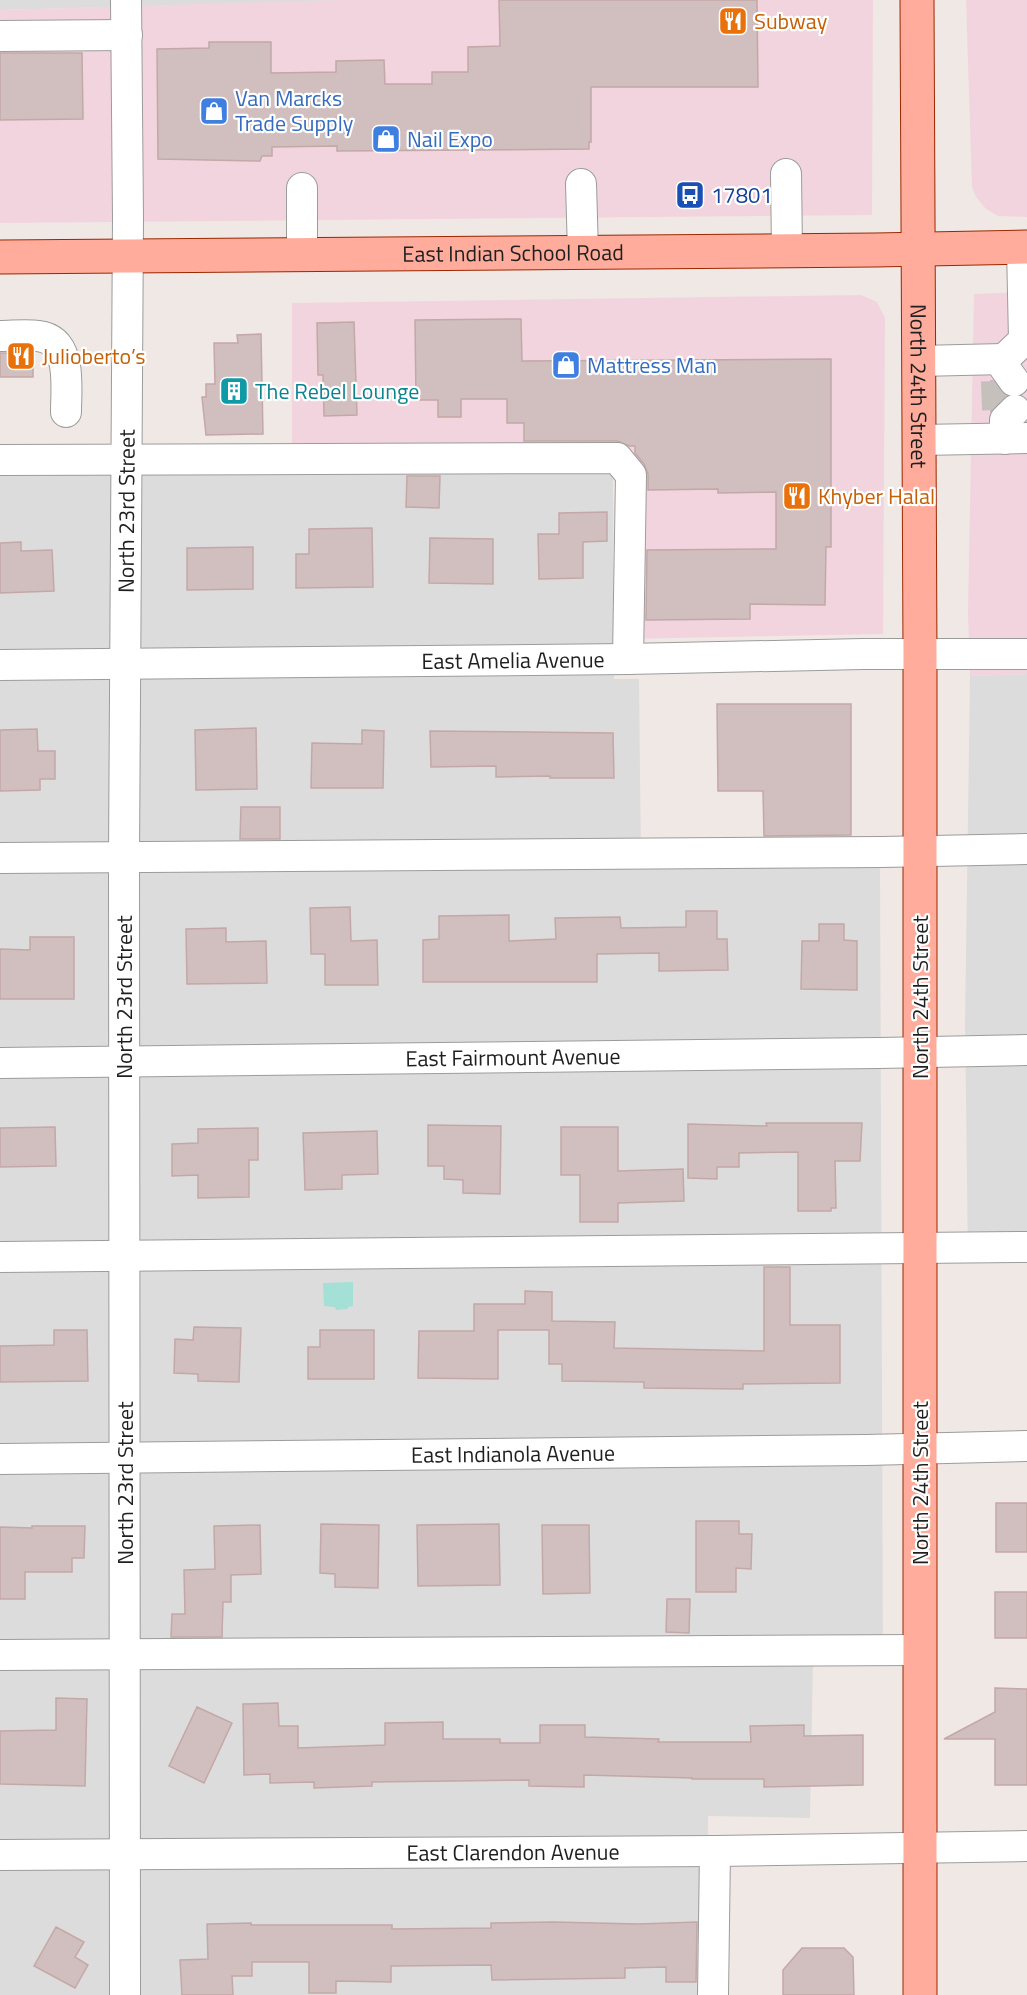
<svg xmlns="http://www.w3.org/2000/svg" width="1027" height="1995" viewBox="0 0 1027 1995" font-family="'Titillium Web',sans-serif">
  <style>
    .residential { fill: #dddcdd }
    .commercial { fill: #f2d4df }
    .water { fill: #a4e0d5 }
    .building { fill: #d0bfbe; stroke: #c3a8a7; stroke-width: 1.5 }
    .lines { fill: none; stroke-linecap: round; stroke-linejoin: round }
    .minor-tunnel { stroke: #c6c0bd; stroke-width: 30; stroke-dasharray: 30 15; stroke-linecap: butt }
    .minor-casing { stroke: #9c9c9c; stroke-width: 32 }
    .major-casing { stroke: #9b2800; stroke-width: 35 }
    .minor { stroke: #fff; stroke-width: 30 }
    .major { stroke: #ffac9c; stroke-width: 33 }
    .labels { text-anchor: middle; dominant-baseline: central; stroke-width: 4.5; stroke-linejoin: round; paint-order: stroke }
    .food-label { font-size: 22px; fill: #c56008; stroke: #fff; text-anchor: start }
    .shop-label { font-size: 22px; fill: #366cbe; stroke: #fff; text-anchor: start }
    .transit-label { font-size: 22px; fill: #164399; stroke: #fff; text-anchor: start }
    .street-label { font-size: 22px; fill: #1f1f1f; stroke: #fff }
    .culture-label { font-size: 22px; fill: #0d838f; stroke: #fff; text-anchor: start }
  </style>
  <rect width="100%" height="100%" fill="#f0e8e5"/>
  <path class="residential" d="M0,0H343V1L0,10Z
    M613,470L614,679H639L641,862L880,860L883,1659L813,1661L810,1818L708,1816L709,1995H0V474Z
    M1027,674V1258H968L965,1023L970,676Z"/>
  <path class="commercial" d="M343,0H873L872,215L0,223V10Z
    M966,0H1027V217L998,216L986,209L976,197L972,187Z
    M1027,292V674L970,676L968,611L974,294Z
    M861,295L877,302L885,318L883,634L621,639L616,450L292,446V303Z"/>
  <path class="water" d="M353,1282V1306L348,1307V1309L336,1310L335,1307L324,1306L323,1283Z"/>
  <path class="building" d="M499,0H757L758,87H591V142H589V149L337,151V146L272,147V156H262L260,161L158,159L157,49L209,48V42H271V73L336,72V61L384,60L385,84H432V72H468V47L500,46Z
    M0,53H82L83,119L0,120Z
    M521,319L522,361L831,359V547H826L825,605L750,604V619L646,620L647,550L776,549V492L718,493V489L648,490V474L644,464L635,453V446H629L617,441H524V423H507V399H461V417H438V400H416L415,320Z
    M354,322L357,415L324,416L323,375H318L317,323Z
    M261,334L263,434L206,435L202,397H206V384H215L214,343H238L237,335Z
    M0,353H33V377H0Z
    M991,381H993L1006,396L991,411Z
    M407,476H440L439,508L406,507Z
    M607,512V541L583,542V578L539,579L538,534H559V513Z
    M372,528L373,587L296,588V554H309V529Z
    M430,538L493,539V584L429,583Z
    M21,542V551L52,550L54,591L0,593V543Z
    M253,547V589L187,590V548Z
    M717,704H851V835L764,836L763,791H718Z
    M256,728L257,789L196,790L195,730Z
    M37,729L38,751H55V779H40V790L0,791V730Z
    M362,730L384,731L383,788H311L312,743L362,744Z
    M430,731L613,733L614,778H550V776L496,777V766L431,767Z
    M241,807H280V839H240Z
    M350,907L351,941L377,940L378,985H325V954H311L310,908Z
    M686,911H717V939H727L728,970L659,971V953L597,954V982H423V940L439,939V916L509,915V941L556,939L555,918L620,917L621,928L686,927Z
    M819,924H844V940L857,941V990L801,989L802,941H819Z
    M226,928V942L266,941L267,983L187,984L186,929Z
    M30,937H74V999H0V949L30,950Z
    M766,1123H862L860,1161H835L836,1208H831V1211H798V1152L739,1153V1167H717V1179L688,1178V1124L767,1126Z
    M428,1125L501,1126L500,1194L463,1193V1180L444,1179V1166H428Z
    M55,1127L56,1166L0,1167V1128Z
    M561,1127H618V1171L683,1169L684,1201L618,1203V1222H580V1175H561Z
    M258,1128V1160H249V1197L198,1198V1175L172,1176V1144L198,1143V1129Z
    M377,1131L378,1174L342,1175V1189L305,1190L303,1133Z
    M764,1267H790V1325H840V1383L743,1384V1389L644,1388V1382L562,1381V1364H549V1330H498V1379L418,1378L419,1331H474V1304H525V1291L552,1292V1321L615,1322L614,1348L764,1351Z
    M194,1327L241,1328L239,1382L198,1381V1374L174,1373L175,1339L193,1340Z
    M54,1330H87L88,1381L0,1382V1346L54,1345Z
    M320,1330H374V1379H308V1347H320Z
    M996,1503H1027V1552H996Z
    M696,1521H739V1534H752L751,1569L736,1568V1592H696Z
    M321,1524L379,1525L378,1588L335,1587V1574L320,1573Z
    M499,1524L500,1585L418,1586L417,1525Z
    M260,1525L261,1574L231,1575V1602H223L222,1637H171L172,1614H185L184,1570L215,1569L214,1526Z
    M542,1525H589L590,1593L543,1594Z
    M32,1526H85L84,1558H72V1572H25V1599H0V1527L32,1528Z
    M995,1592H1027V1638H995Z
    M667,1599H690L689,1633L666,1632Z
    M995,1688L1027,1689V1785H995V1739H944L995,1712Z
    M56,1698L87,1699L85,1786L0,1784V1731L56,1730Z
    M278,1703L279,1726H298V1748L385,1745V1723L443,1722V1739H500V1743H540V1725H585V1737L659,1739L658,1742H751L750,1726L804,1725V1736L863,1735V1785L764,1787V1779H692V1778L584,1775V1787L529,1786V1780L372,1782V1786L314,1788V1782L270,1783V1774L244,1775L243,1704Z
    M197,1707L232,1723L204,1783L169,1766Z
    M553,1922L638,1924L697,1922L696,1982H666V1967L625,1968V1978L492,1980L491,1965L391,1966V1982L336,1981V1993H309V1962H252V1976H232L233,1995H182L180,1960L208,1959L207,1924L251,1923V1925H392V1929L491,1928V1923Z
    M56,1927L84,1942L75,1957L88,1965L75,1988L34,1966Z
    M802,1948H844L853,1957L854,1995H783V1970Z"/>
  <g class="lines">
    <path class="minor-tunnel" d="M996,381L997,410"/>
    <g class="minor-casing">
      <g id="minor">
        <path d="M0,36L127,35"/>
        <path d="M786,174L787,251"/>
        <path d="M581,184L583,252"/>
        <path d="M302,188V255"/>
        <path d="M0,336C12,336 26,334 38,336C73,340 66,386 66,412"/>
        <path d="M919,361L1004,359"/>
        <path d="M1014,381L1004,367V359L1024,340L1022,247"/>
        <path d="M1005,439V420L1015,410"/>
        <path d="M919,440L1027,438"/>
        <path d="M0,460L617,458L631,475L628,659"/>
        <path id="s1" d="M0,665L628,659L863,654H1027"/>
        <path d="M0,858L882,852L1027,849"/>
        <path id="s2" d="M0,1063L879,1053L1027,1050"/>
        <path d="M0,1257L1027,1247"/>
        <path id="s3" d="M0,1459L866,1450L1027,1446"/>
        <path d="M0,1655L920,1650"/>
        <path id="s4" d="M0,1855L715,1851L1027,1846"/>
        <path id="s5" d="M125,1995L124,856L128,218L126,0"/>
        <path d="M713,1995L715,1851"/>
      </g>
    </g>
    <g class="major-casing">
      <g id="major">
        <path id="s6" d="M917,0L920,654V1995"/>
        <path id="s7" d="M0,257L875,250L1027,247"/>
      </g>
    </g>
    <use href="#minor" class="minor"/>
    <use href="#major" class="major"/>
  </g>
  <defs>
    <g id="restaurant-square" transform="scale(1.5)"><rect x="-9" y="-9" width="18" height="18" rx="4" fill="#e8710a" stroke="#fff"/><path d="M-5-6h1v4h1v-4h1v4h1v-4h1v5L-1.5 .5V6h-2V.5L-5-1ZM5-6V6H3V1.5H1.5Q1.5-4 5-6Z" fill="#fff"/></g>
    <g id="shop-square" transform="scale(1.5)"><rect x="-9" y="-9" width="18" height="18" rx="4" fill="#3f7fe0" stroke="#fff"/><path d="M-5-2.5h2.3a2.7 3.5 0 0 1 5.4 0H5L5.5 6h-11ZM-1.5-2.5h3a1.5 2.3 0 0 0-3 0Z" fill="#fff"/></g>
    <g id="bus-square" transform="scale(1.5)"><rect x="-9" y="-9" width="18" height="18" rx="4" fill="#1a4fb4" stroke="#fff"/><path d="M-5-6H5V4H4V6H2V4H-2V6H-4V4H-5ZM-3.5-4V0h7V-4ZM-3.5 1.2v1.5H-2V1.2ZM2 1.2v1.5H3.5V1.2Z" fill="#fff"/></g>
    <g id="building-square" transform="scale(1.5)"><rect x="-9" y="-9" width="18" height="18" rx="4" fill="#0f9aa8" stroke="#fff"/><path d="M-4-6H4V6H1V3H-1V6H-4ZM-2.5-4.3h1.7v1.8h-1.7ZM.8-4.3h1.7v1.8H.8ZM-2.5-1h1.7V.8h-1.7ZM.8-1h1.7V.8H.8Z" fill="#fff"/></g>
  </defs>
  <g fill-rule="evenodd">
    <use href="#restaurant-square" x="733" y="21"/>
    <use href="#shop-square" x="214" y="111"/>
    <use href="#shop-square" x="386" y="139"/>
    <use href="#bus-square" x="690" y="195"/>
    <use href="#restaurant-square" x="21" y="356"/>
    <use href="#shop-square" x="566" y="365"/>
    <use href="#building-square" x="234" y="391"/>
    <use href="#restaurant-square" x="797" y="496"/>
  </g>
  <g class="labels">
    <g class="food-label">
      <text x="754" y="21">Subway</text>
      <text x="42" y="356">Julioberto’s</text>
      <text x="818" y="496">Khyber Halal</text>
    </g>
    <g class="shop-label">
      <text x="235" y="98">Van Marcks<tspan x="235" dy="25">Trade Supply</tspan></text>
      <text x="407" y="139">Nail Expo</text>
      <text x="587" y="365">Mattress Man</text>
    </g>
    <g class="transit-label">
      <text x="711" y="195">17801</text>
    </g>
    <g class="street-label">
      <text stroke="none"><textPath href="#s7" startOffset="513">East Indian School Road</textPath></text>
      <text stroke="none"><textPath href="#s6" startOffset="386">North 24th Street</textPath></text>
      <text stroke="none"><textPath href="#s5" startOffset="1484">North 23rd Street</textPath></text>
      <text stroke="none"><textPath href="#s1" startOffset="513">East Amelia Avenue</textPath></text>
      <text transform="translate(124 997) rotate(-90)">North 23rd Street</text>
      <text transform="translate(920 997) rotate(-90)">North 24th Street</text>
      <text stroke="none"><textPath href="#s2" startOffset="513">East Fairmount Avenue</textPath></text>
      <text stroke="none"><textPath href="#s3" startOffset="513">East Indianola Avenue</textPath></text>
      <text transform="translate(125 1483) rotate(-90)">North 23rd Street</text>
      <text transform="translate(920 1483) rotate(-90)">North 24th Street</text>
      <text stroke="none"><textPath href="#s4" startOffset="513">East Clarendon Avenue</textPath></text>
    </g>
    <g class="culture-label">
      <text x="255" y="391">The Rebel Lounge</text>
    </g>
  </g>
</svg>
